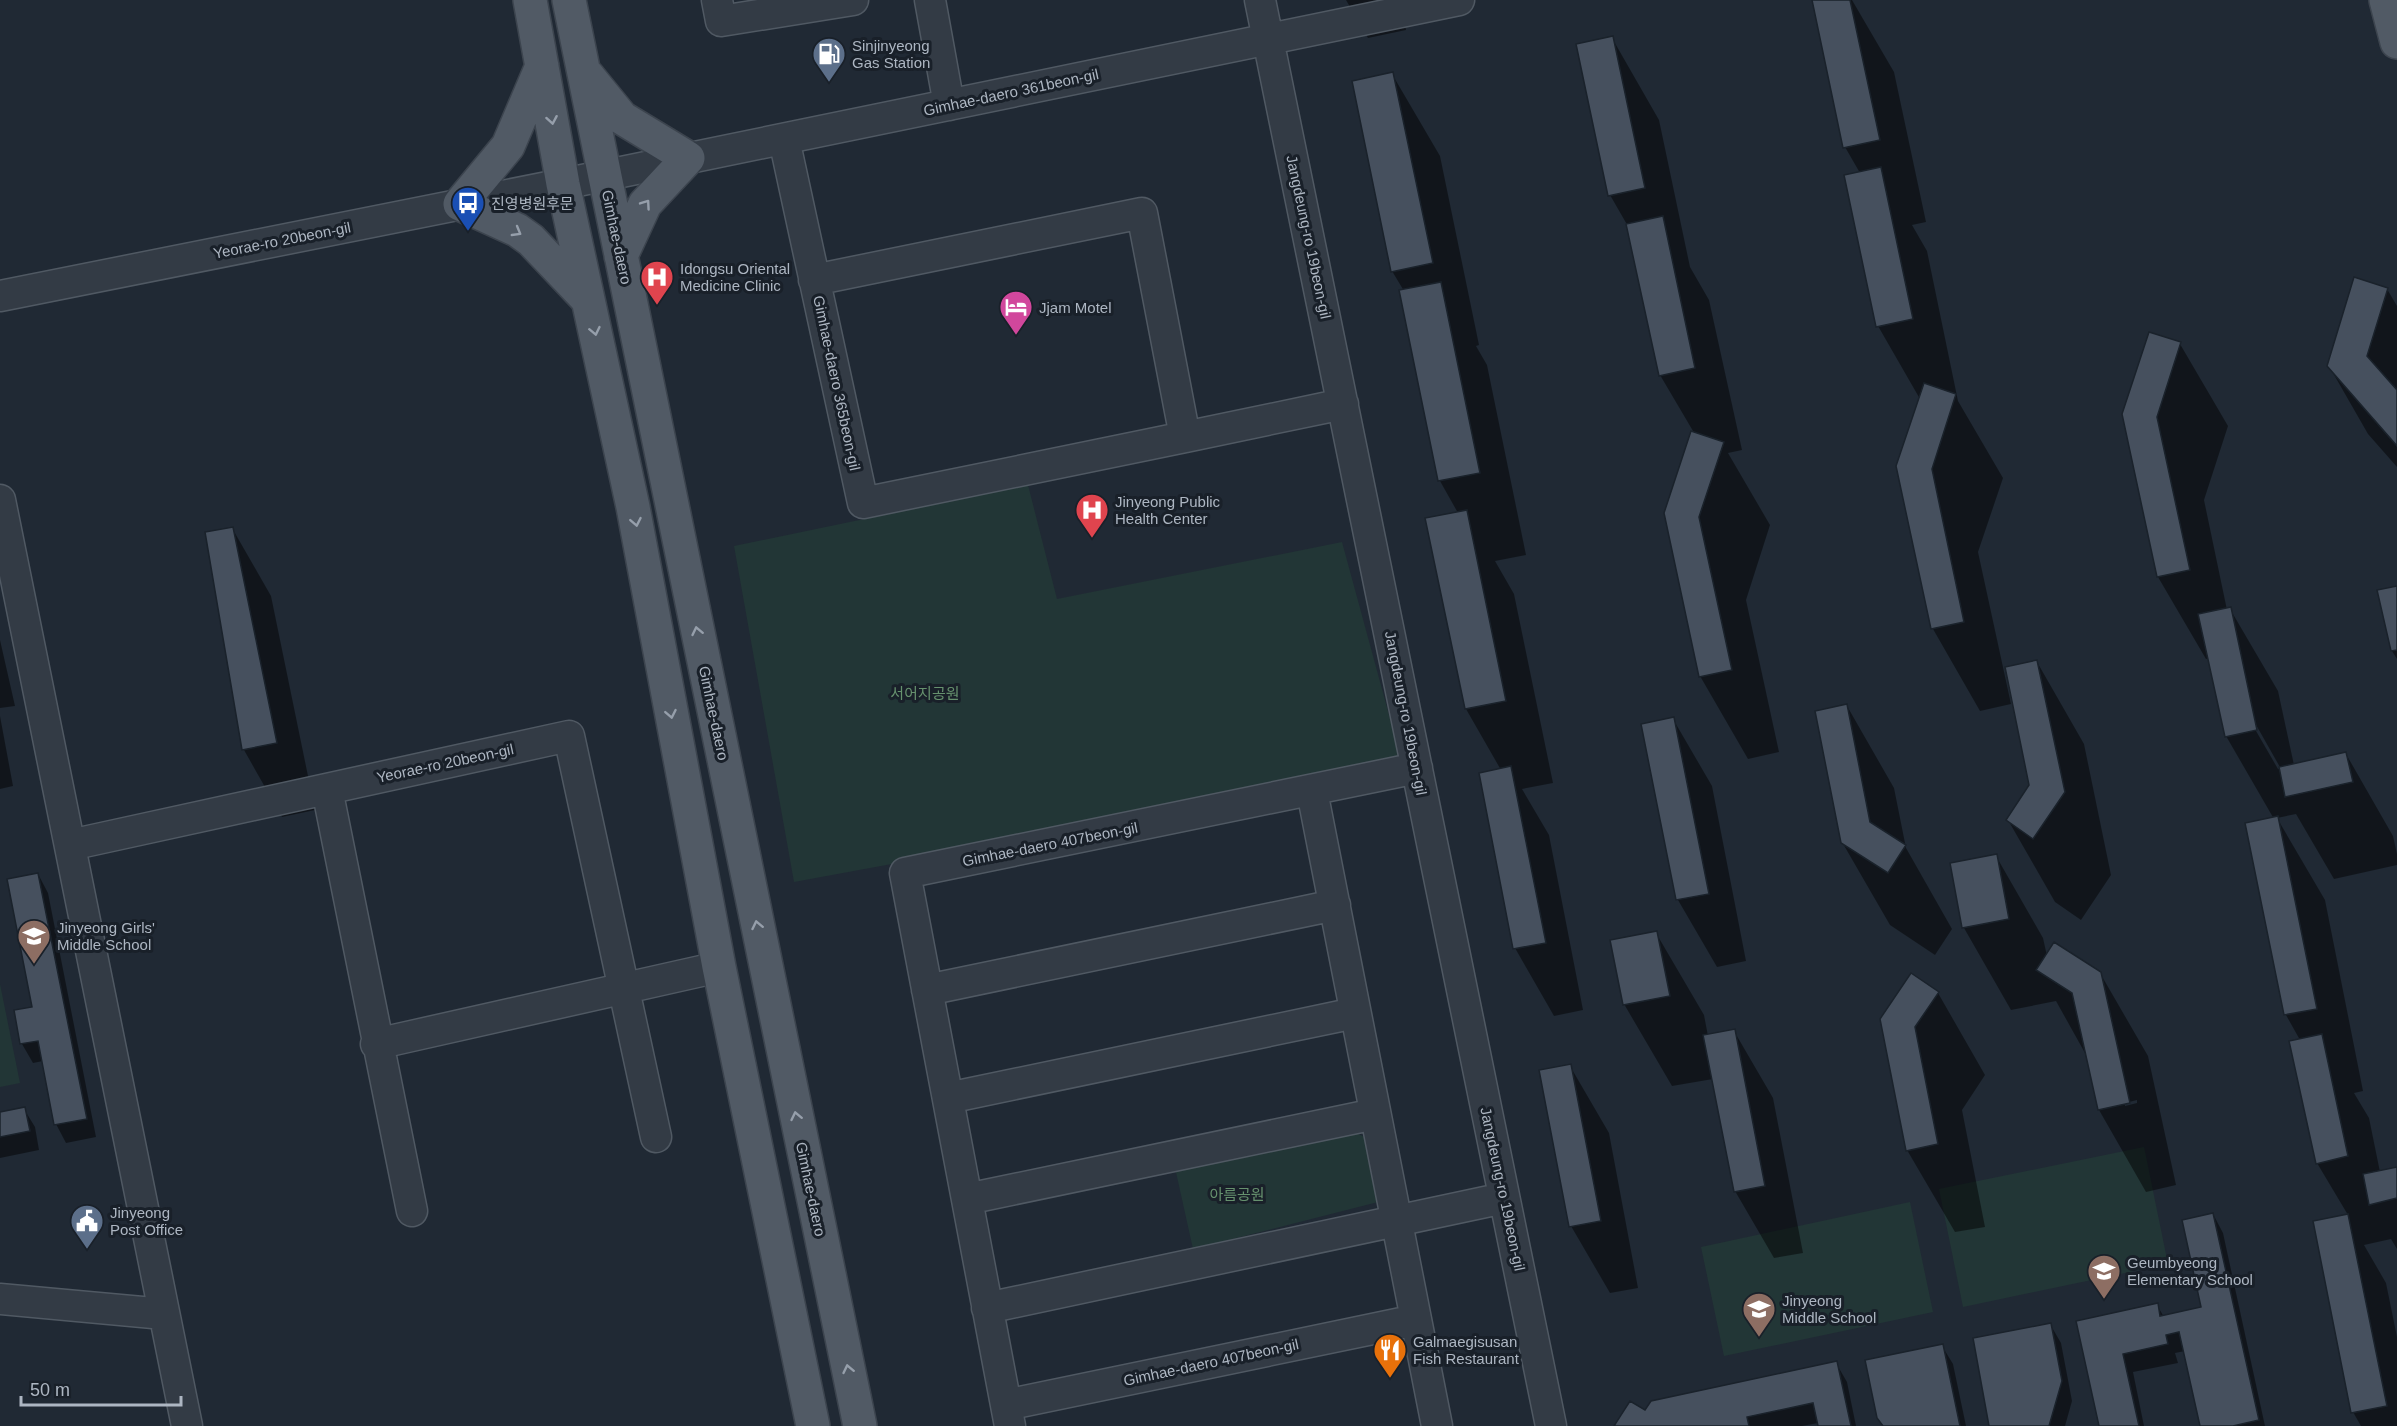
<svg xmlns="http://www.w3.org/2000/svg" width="2397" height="1426" viewBox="0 0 2397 1426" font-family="Helvetica,'Noto Sans KR',sans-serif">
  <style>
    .green { fill: #223636 }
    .shadow { fill: #0007; fill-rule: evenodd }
    .building { fill: #46505e; stroke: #1a222b; stroke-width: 1.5 }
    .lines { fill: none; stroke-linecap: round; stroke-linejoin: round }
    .minor-casing { stroke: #505963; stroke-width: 33 }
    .major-casing { stroke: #3c444e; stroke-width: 36 }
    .minor { stroke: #333b45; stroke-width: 30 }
    .major { stroke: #515a65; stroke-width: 33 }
    .oneway { stroke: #969fab }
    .labels { text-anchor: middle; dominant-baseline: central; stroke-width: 6; stroke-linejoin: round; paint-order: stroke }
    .poi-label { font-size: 15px; fill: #adb6c2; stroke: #192029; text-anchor: start }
    .street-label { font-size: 15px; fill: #adb6c2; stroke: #192029 }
    .park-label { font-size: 15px; fill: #66916e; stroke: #192029 }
  </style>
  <rect width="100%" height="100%" fill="#202934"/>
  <path class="green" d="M1028,485L1057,599L1342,542L1404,770L794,882L734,546Z
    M0,984L20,1083L0,1087Z
    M1345,1128L1369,1139L1382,1201L1193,1249L1174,1163Z
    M2144,1147L2168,1264L1963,1307L1939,1189Z
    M1910,1202L1933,1312L1724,1356L1701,1247Z"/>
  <path class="shadow" d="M1346,0H1399L1406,30L1368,38Z
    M1813,0H1852L1894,72L1926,222L1912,225L1927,251L1958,401L2003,478L1978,552L2011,704L1980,711L1933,629L1920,399L1878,326L1860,173L1845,147Z
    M1612,38L1659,120L1690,267L1709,300L1742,450L1728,453L1770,525L1746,600L1779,752L1748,759L1700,676L1666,513L1693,431L1660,375L1629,228L1610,195Z
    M1392,74L1440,156L1479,345L1476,346L1487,365L1526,555L1495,561L1514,594L1553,783L1522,789L1549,835L1583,1010L1554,1016L1515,948L1501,770L1466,709L1458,513L1440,481L1401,291H1404L1392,271Z
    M2387,289L2397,306V467L2368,434L2329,366Z
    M2180,344L2228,426L2204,500L2227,610L2230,609L2278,691L2294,765L2346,754L2393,836L2397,854V865L2334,879L2296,814L2277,818L2325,900L2363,1091L2354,1093L2369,1118L2380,1172L2397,1168V1249L2391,1239L2364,1245L2386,1283L2397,1337V1426H2361L2353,1412L2348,1215L2317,1163L2300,1040L2286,1015L2247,824L2274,819L2226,736L2209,658L2206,659L2158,577L2123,414ZM2255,723L2281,769H2278L2252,724Z
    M232,528L271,596L315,810L282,817L244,750Z
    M2397,587V659L2392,651Z
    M0,640L15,706L0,708Z
    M2037,662L2084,744L2111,875L2081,920L2055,902L2008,820L2031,785Z
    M1847,706L1894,788L1906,848L1952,929L1935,955L1890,925L1842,842Z
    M0,716L13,786L0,789Z
    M1673,719L1712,786L1746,961L1717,967L1678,900L1643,725Z
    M1996,856L2043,938L2047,956L2100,973L2148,1056L2176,1185L2146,1192L2099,1110L2085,1053L2056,1001L2011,1010L1964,928L1951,865ZM2137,1100V1103L2125,1106V1103Z
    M38,874L48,893L96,1137L66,1143L56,1124L43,1061L33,1063L22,1044L15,1012L34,1008Z
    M1656,933L1704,1015L1708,1036L1734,1031L1773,1098L1803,1253L1774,1258L1735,1191L1713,1079L1672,1086L1624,1004Z
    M1938,993L1985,1075L1962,1110L1985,1227L1955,1232L1907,1150L1881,1019Z
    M1570,1066L1609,1133L1638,1288L1610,1293L1571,1226Z
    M24,1109L35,1127L39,1150L0,1158V1113Z
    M2213,1214L2223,1233L2265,1426H2201L2185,1351L2175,1353L2178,1363L2133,1372L2144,1426H2101L2078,1322L2157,1305L2164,1317L2203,1308Z
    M2050,1324L2061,1343L2072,1401L2065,1426H1991Z
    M1942,1346L1953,1364L1966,1426H1883Z
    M1836,1363L1847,1382L1856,1426H1819L1818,1423L1802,1426H1616L1645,1413Z"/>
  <path class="building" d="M1812,0H1850L1880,140L1843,148Z
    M1613,36L1645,188L1608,196L1576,44Z
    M1393,72L1433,263L1391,272L1352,81Z
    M1881,167L1913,319L1876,327L1844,175Z
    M1663,216L1695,368L1659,376L1626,224Z
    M2354,277L2388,288L2367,356L2397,390V446L2327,366Z
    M1441,282L1480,473L1438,481L1399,290Z
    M2149,332L2181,342L2157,417L2190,570L2157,577L2122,414Z
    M1924,383L1956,394L1932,469L1964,622L1931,629L1896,466Z
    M1691,431L1724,442L1699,517L1732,670L1699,677L1664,513Z
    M1467,510L1506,701L1465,709L1425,518Z
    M233,527L277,743L242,750L205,532Z
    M2397,586V650L2391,651L2377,590Z
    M2231,607L2257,730L2225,737L2198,614Z
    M2037,660L2065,792L2033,839L2006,820L2029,785L2005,667Z
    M1847,704L1870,822L1906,845L1888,873L1841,843L1815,711Z
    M1674,717L1709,894L1676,900L1641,724Z
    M2346,752L2353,782L2285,797L2279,767Z
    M1511,766L1546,943L1513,949L1479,773Z
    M2278,816L2317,1009L2284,1015L2245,823Z
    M1997,854L2009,919L1962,928L1950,863Z
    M38,873L87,1119L54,1125L38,1041L20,1044L14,1010L32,1007L7,879Z
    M1657,931L1670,996L1623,1005L1610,940Z
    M2054,942L2101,972L2130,1103L2098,1110L2072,993L2036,970Z
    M1911,973L1939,992L1915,1027L1938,1144L1906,1151L1880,1019Z
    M1735,1029L1765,1186L1734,1192L1703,1035Z
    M2322,1034L2348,1156L2316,1164L2289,1041Z
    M1571,1064L1601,1221L1569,1227L1539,1070Z
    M25,1107L30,1131L0,1137V1112Z
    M2397,1167V1198L2369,1205L2363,1174Z
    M2213,1213L2259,1420L2233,1426H2200L2179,1332L2166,1335L2168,1344L2123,1354L2139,1426H2099L2076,1321L2158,1303L2160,1316L2201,1307L2182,1220Z
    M2348,1214L2387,1406L2351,1413L2313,1221Z
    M2051,1323L2062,1381L2049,1426H1989L1973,1338Z
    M1943,1344L1960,1426H1883L1877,1418L1865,1360Z
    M1837,1361L1851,1426H1818L1813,1403L1747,1417L1749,1426H1614L1630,1401L1645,1410L1651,1401Z"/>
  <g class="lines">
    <g class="minor-casing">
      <path id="minor" d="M717,0L721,21L853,0
        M930,0L949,105
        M1260,0L1551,1426
        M784,139L863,503L1185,437L1142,213L814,280
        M0,296L563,184L1459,0
        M1185,437L1343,404
        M0,500L187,1426
        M327,789L412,1211
        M1312,791L1437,1426
        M70,845L569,736L656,1137
        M927,990L1335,905
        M376,1044L719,967
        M948,1098L1355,1013
        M967,1199L1375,1114
        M0,1299L164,1314
        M987,1308L1504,1198
        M1006,1405L1416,1320
        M1010,1426L905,873L1417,768"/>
    </g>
    <g class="major-casing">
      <path id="major" d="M530,0L563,184L633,507L719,967L813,1426
        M569,0L860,1426
        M2386,0L2397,42
        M542,66L508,146L460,204L517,230L531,240L588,300
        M587,75L622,118L688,158L645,204L621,256"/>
    </g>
    <use href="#minor" class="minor"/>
    <use href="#major" class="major"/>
  </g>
  <defs><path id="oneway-chevron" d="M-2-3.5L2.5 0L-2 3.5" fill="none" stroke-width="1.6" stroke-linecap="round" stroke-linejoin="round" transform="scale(1.5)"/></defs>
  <g class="oneway">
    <use href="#oneway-chevron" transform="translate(552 120) rotate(80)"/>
    <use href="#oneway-chevron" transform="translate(646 204) rotate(-55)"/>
    <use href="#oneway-chevron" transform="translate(517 232) rotate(30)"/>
    <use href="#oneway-chevron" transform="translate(595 331) rotate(78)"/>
    <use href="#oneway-chevron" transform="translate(636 522) rotate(79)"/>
    <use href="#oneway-chevron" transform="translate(697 631) rotate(-102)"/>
    <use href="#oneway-chevron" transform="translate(671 714) rotate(79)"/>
    <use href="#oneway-chevron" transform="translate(757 925) rotate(-102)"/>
    <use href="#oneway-chevron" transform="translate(796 1116) rotate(-102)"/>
    <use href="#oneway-chevron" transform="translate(848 1369) rotate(-102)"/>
  </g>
  <defs>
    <g id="fuel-pin" transform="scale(1.725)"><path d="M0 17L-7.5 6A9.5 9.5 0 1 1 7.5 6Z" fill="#5c6f8a" stroke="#192029"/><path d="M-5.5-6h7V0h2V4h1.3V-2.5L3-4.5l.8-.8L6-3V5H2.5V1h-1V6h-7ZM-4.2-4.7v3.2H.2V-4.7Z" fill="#fff"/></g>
    <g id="bus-pin" transform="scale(1.725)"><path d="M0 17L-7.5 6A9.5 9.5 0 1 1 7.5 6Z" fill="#1a4fb4" stroke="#192029"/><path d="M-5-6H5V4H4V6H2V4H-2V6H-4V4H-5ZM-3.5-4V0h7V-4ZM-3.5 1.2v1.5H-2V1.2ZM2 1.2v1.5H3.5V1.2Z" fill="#fff"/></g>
    <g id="hospital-pin" transform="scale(1.725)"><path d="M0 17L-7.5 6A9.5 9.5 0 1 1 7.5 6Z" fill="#e0444e" stroke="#192029"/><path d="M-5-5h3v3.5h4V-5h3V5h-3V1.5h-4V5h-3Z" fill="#fff"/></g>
    <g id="hotel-pin" transform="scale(1.725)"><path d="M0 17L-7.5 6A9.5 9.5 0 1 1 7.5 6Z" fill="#d1479c" stroke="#192029"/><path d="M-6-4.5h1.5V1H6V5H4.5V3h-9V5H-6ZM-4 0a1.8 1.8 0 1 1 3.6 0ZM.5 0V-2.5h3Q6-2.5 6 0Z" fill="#fff"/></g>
    <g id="school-pin" transform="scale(1.725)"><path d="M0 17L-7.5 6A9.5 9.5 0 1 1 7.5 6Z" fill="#8d6e63" stroke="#192029"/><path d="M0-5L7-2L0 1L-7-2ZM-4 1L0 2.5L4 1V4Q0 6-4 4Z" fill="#fff"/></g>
    <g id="civic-pin" transform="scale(1.725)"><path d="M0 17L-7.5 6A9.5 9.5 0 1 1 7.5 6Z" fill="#5c6f8a" stroke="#192029"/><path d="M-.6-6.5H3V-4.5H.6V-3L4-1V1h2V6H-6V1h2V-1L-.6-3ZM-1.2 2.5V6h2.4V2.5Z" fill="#fff"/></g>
    <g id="restaurant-pin" transform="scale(1.725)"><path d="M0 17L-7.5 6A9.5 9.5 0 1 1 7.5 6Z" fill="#e8710a" stroke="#192029"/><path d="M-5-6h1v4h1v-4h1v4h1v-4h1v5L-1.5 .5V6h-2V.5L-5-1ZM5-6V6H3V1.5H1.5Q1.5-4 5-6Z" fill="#fff"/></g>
  </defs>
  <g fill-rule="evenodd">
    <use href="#fuel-pin" x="829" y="54"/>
    <use href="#bus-pin" x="468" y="203"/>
    <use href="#hospital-pin" x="657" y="277"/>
    <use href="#hotel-pin" x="1016" y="307"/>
    <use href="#hospital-pin" x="1092" y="510"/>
    <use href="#school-pin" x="34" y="936"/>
    <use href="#civic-pin" x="87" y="1221"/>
    <use href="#school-pin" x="2104" y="1271"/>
    <use href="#school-pin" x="1759" y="1309"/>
    <use href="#restaurant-pin" x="1390" y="1350"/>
  </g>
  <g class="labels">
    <g class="poi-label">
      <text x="852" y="45">Sinjinyeong<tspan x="852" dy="17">Gas Station</tspan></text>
      <text x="491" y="203">진영병원후문</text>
      <text x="680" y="268">Idongsu Oriental<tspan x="680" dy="17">Medicine Clinic</tspan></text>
      <text x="1039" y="307">Jjam Motel</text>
      <text x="1115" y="501">Jinyeong Public<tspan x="1115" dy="17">Health Center</tspan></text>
      <text x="57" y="927">Jinyeong Girls'<tspan x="57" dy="17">Middle School</tspan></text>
      <text x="110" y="1212">Jinyeong<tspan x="110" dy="17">Post Office</tspan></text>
      <text x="2127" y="1262">Geumbyeong<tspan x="2127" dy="17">Elementary School</tspan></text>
      <text x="1782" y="1300">Jinyeong<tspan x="1782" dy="17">Middle School</tspan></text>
      <text x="1413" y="1341">Galmaegisusan<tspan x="1413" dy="17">Fish Restaurant</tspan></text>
    </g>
    <g class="street-label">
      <text transform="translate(1011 92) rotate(-12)">Gimhae-daero 361beon-gil</text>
      <text transform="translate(617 237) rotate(78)">Gimhae-daero</text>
      <text transform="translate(1309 237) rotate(78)">Jangdeung-ro 19beon-gil</text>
      <text transform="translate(282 240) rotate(-11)">Yeorae-ro 20beon-gil</text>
      <text transform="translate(837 383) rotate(78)">Gimhae-daero 365beon-gil</text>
      <text transform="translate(714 713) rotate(78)">Gimhae-daero</text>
      <text transform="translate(1406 713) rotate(79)">Jangdeung-ro 19beon-gil</text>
      <text transform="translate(445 763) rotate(-12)">Yeorae-ro 20beon-gil</text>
      <text transform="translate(1050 844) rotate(-11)">Gimhae-daero 407beon-gil</text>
      <text transform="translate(811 1189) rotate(78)">Gimhae-daero</text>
      <text transform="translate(1503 1189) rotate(78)">Jangdeung-ro 19beon-gil</text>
      <text transform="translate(1211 1362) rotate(-12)">Gimhae-daero 407beon-gil</text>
    </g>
    <g class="park-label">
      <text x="925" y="693">서어지공원</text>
      <text x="1237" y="1194">아름공원</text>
    </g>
  </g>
  <path d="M21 1396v9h160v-9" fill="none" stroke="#adb6c2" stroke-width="3"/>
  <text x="30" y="1396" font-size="18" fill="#adb6c2" stroke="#192029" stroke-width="4.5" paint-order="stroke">50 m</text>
</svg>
